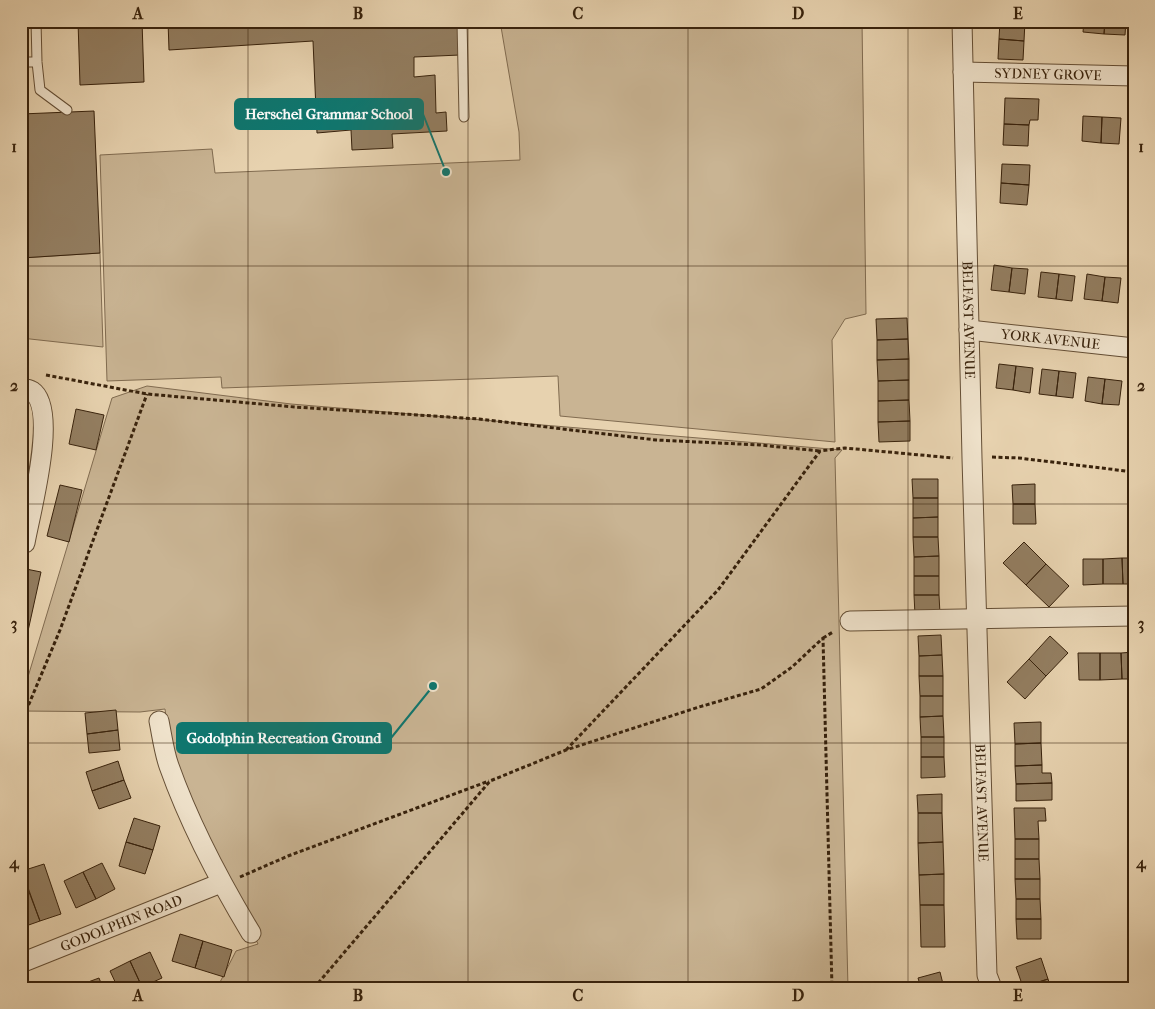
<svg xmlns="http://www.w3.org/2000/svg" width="1155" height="1009" viewBox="0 0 1155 1009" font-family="'IM FELL French Canon',serif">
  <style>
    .green { fill: #c9b493; stroke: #806b50 }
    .building { fill: #937e61; stroke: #38220c }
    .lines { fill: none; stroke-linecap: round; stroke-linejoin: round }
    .lane-casing { stroke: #644e35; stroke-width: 11 }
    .street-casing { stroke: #644e35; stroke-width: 21 }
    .path { stroke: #38220c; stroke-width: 3; stroke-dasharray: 4 2.5; stroke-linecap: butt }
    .lane { stroke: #efe2cb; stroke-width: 9 }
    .street { stroke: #efe2cb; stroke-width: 19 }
    .grid { fill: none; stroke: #38220c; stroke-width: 1; stroke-opacity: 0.55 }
    .labels { text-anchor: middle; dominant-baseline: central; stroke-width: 5; stroke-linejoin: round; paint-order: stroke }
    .street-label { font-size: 14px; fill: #38220c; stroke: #efe2cb }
    .leader { fill: none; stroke: #0f766e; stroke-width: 2 }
    .callout-dot { fill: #0f766e; stroke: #efe2cb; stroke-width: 2 }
    .callout { fill: #0f766e; stroke: #0f766e; stroke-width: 2 }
    .callout-label { font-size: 15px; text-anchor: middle; font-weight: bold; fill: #fff }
    .neatline { fill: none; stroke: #38220c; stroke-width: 2 }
    .grid-label { font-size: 16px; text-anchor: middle; font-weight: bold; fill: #38220c }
  </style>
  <rect width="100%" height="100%" fill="#e7d2af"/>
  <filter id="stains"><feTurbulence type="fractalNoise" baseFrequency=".004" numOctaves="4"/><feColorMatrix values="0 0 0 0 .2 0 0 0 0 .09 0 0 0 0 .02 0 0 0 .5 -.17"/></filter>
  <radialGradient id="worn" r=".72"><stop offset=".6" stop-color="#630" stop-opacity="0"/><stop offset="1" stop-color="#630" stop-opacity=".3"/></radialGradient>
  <path class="green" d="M500,21H862L866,314L845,319L832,340L835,442L560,416L558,376L222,388L221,377L107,381L100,155L212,149L215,173L520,160L519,132Z
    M100,253L103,347L21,338V258Z
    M147,386L291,404L842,450L835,458L848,988H217L236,951L258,944L171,757L165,709L140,712L21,711V700L112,398Z"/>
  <path class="building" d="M78,21H142L144,82L80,85Z
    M168,21H460V55L414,57V77L435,75L436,113L446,112L447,131L392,134L393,148L352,150L351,130L317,133L313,41L169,50Z
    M1000,21H1025L1024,41L999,39Z
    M1084,21H1105L1104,34L1083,32Z
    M1105,21H1126L1125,35L1104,34Z
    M999,39L1024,41L1023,60L998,59Z
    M1005,98L1039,99L1038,120H1030L1029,125L1004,124Z
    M94,111L100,253L21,258V114Z
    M1083,116L1102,117L1101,143L1082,141Z
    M1102,117L1121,118L1119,144L1101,143Z
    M1004,124L1029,125L1028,146L1003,145Z
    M1129,137H1134V162H1128Z
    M1002,164L1030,165L1029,185L1001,183Z
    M1001,183L1029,185L1027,205L1000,203Z
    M994,265L1012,268L1009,292L991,290Z
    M1012,268L1028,269L1025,294L1009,292Z
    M1041,272L1059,274L1056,299L1038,297Z
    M1059,274L1075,276L1072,301L1056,299Z
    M1087,274L1105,277L1102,301L1084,299Z
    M1105,277L1121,278L1118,303L1102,301Z
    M1133,282H1134V307H1130Z
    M907,318L908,339L877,340L876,319Z
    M908,339L909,359L877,360V340Z
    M909,359V380L878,381L877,360Z
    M999,364L1016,366L1013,390L996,388Z
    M1016,366L1033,368L1030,393L1013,390Z
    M1042,369L1059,371L1056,396L1039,394Z
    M1059,371L1076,373L1073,398L1056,396Z
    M1088,377L1105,379L1102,404L1085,401Z
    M1105,379L1122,381L1119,405L1102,404Z
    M909,380V400L878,401V381Z
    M1134,380V404L1131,403Z
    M909,400L910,421L878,422V401Z
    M76,409L104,415L96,450L69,444Z
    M910,421V441L879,442L878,422Z
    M912,479H938V498H913Z
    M1035,484V504H1013L1012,485Z
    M60,485L82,490L69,542L47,536Z
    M913,498H938V517L913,518Z
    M1013,504H1035L1036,524H1013Z
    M938,517V537H913V518Z
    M913,537H938L939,556L914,557Z
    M1024,542L1046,564L1026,585L1003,563Z
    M939,556V576H914V557Z
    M1122,558H1134V584H1123Z
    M1122,558L1123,584H1103V559Z
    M1083,559H1103V584L1083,585Z
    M1046,564L1069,586L1049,607L1026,585Z
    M21,568L41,572L28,631L21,630Z
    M914,576H939V595H914Z
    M914,595H939L940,614L915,615Z
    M941,635L942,655L919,656L918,636Z
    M1050,636L1068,653L1046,676L1029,659Z
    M1134,652V679H1122L1121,653Z
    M1078,653H1100V680H1079Z
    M1100,653H1121L1122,679L1100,680Z
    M942,655L943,676H919V656Z
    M1029,659L1046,676L1025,699L1007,682Z
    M919,676H943V696H920Z
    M920,696H943V716L920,717Z
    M116,710L118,730L87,734L85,713Z
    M943,716L944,737H921L920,717Z
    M1041,722V743L1015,744L1014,723Z
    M118,730L120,750L89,753L87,734Z
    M921,737H944V757H921Z
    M1041,743L1042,765L1015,766V744Z
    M921,757H944L945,777L921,778Z
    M118,761L124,780L92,791L86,772Z
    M1042,765V773H1051L1052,783L1016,784L1015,766Z
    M124,780L131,798L99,809L92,791Z
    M1052,783V800L1016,801V784Z
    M942,794V813H918L917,795Z
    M1014,808H1045L1046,821H1038L1039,839H1015Z
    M918,813H942L943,842L918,843Z
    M134,818L160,826L153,850L126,842Z
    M1015,839H1039V859H1015Z
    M126,842L153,850L145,874L119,866Z
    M943,842L944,874L919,875L918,843Z
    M1015,859H1039L1040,879H1015Z
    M102,863L115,889L96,899L83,872Z
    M44,864L61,914L40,921L22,871Z
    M83,872L96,899L76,908L64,881Z
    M944,874V905H920L919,875Z
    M1015,879H1040V899H1016Z
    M29,892L40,921L23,927L21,894Z
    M1016,899H1040L1041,919H1016Z
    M920,905H944L945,947H921Z
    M1016,919H1041V939H1017Z
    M180,934L203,941L195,968L172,961Z
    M203,941L232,950L224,977L195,968Z
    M150,952L162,978L142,987L130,961Z
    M1041,958L1048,979L1023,987L1016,967Z
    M130,961L142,987L118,988L110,971Z
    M940,972L944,988H921L918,978Z
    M99,978L103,988H81L80,985Z
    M1048,979L1051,988H1023V987Z"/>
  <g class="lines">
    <g class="lane-casing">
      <path id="lane" d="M36,21L37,62L40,90L67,110
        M462,21L464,117
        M21,62H37"/>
    </g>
    <g class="street-casing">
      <g id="street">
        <path id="s1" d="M962,21L972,458L987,975L992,988"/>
        <path id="s2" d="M963,72L1134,76"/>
        <path id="s3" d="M969,330L1134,348"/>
        <path d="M21,388C24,389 30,389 32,391C59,409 30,514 25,543"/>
        <path d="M850,621L1134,616"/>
        <path d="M159,721C162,736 164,752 169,766C190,825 219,880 251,933"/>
        <path id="s4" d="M21,963L221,883"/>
      </g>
    </g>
    <path class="path" d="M46,375L147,394L295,407L479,419L656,440L760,445L820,451
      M992,457L1019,458L1134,472
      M823,638L833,632
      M21,723L60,630L147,394
      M566,750L718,590L820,451L845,448L953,458
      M240,877L288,856L489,781
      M314,988L490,781L566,750L699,707L761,689L792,667L823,638L832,988"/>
    <use href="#lane" class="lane"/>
    <use href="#street" class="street"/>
  </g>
  <path class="grid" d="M248,21V988M468,21V988M688,21V988M908,21V988M21,266H1134M21,504H1134M21,743H1134"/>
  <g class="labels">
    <g class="street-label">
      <text stroke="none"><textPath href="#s2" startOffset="85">SYDNEY GROVE</textPath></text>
      <text stroke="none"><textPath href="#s1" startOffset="299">BELFAST AVENUE</textPath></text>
      <text stroke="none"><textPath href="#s3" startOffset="82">YORK AVENUE</textPath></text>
      <text stroke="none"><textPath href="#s1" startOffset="782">BELFAST AVENUE</textPath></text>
      <text stroke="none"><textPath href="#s4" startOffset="108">GODOLPHIN ROAD</textPath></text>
    </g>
  </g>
  <path class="leader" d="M446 172L423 114M433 686L391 738"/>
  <g class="callout-dot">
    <circle cx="446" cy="172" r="5"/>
    <circle cx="433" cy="686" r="5"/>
  </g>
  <g class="callout">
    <rect x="235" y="99" width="188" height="30" rx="5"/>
    <rect x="177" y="723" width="214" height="30" rx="5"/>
  </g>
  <g class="callout-label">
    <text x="329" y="119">Herschel Grammar School</text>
    <text x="284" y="743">Godolphin Recreation Ground</text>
  </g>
  <rect width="1155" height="1009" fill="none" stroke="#e7d2af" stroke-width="55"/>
  <rect x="28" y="28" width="1100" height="954" class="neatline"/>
  <g class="grid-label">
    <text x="138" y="19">A</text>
    <text x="358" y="19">B</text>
    <text x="578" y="19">C</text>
    <text x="798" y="19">D</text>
    <text x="1018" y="19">E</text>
    <text x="14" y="152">1</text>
    <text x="1141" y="152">1</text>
    <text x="14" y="391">2</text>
    <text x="1141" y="391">2</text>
    <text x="14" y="629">3</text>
    <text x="1141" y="629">3</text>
    <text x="14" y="868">4</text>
    <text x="1141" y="868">4</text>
    <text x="138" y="1001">A</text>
    <text x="358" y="1001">B</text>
    <text x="578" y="1001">C</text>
    <text x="798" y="1001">D</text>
    <text x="1018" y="1001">E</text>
  </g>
  <rect width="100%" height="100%" filter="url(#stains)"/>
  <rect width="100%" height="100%" fill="url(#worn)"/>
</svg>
